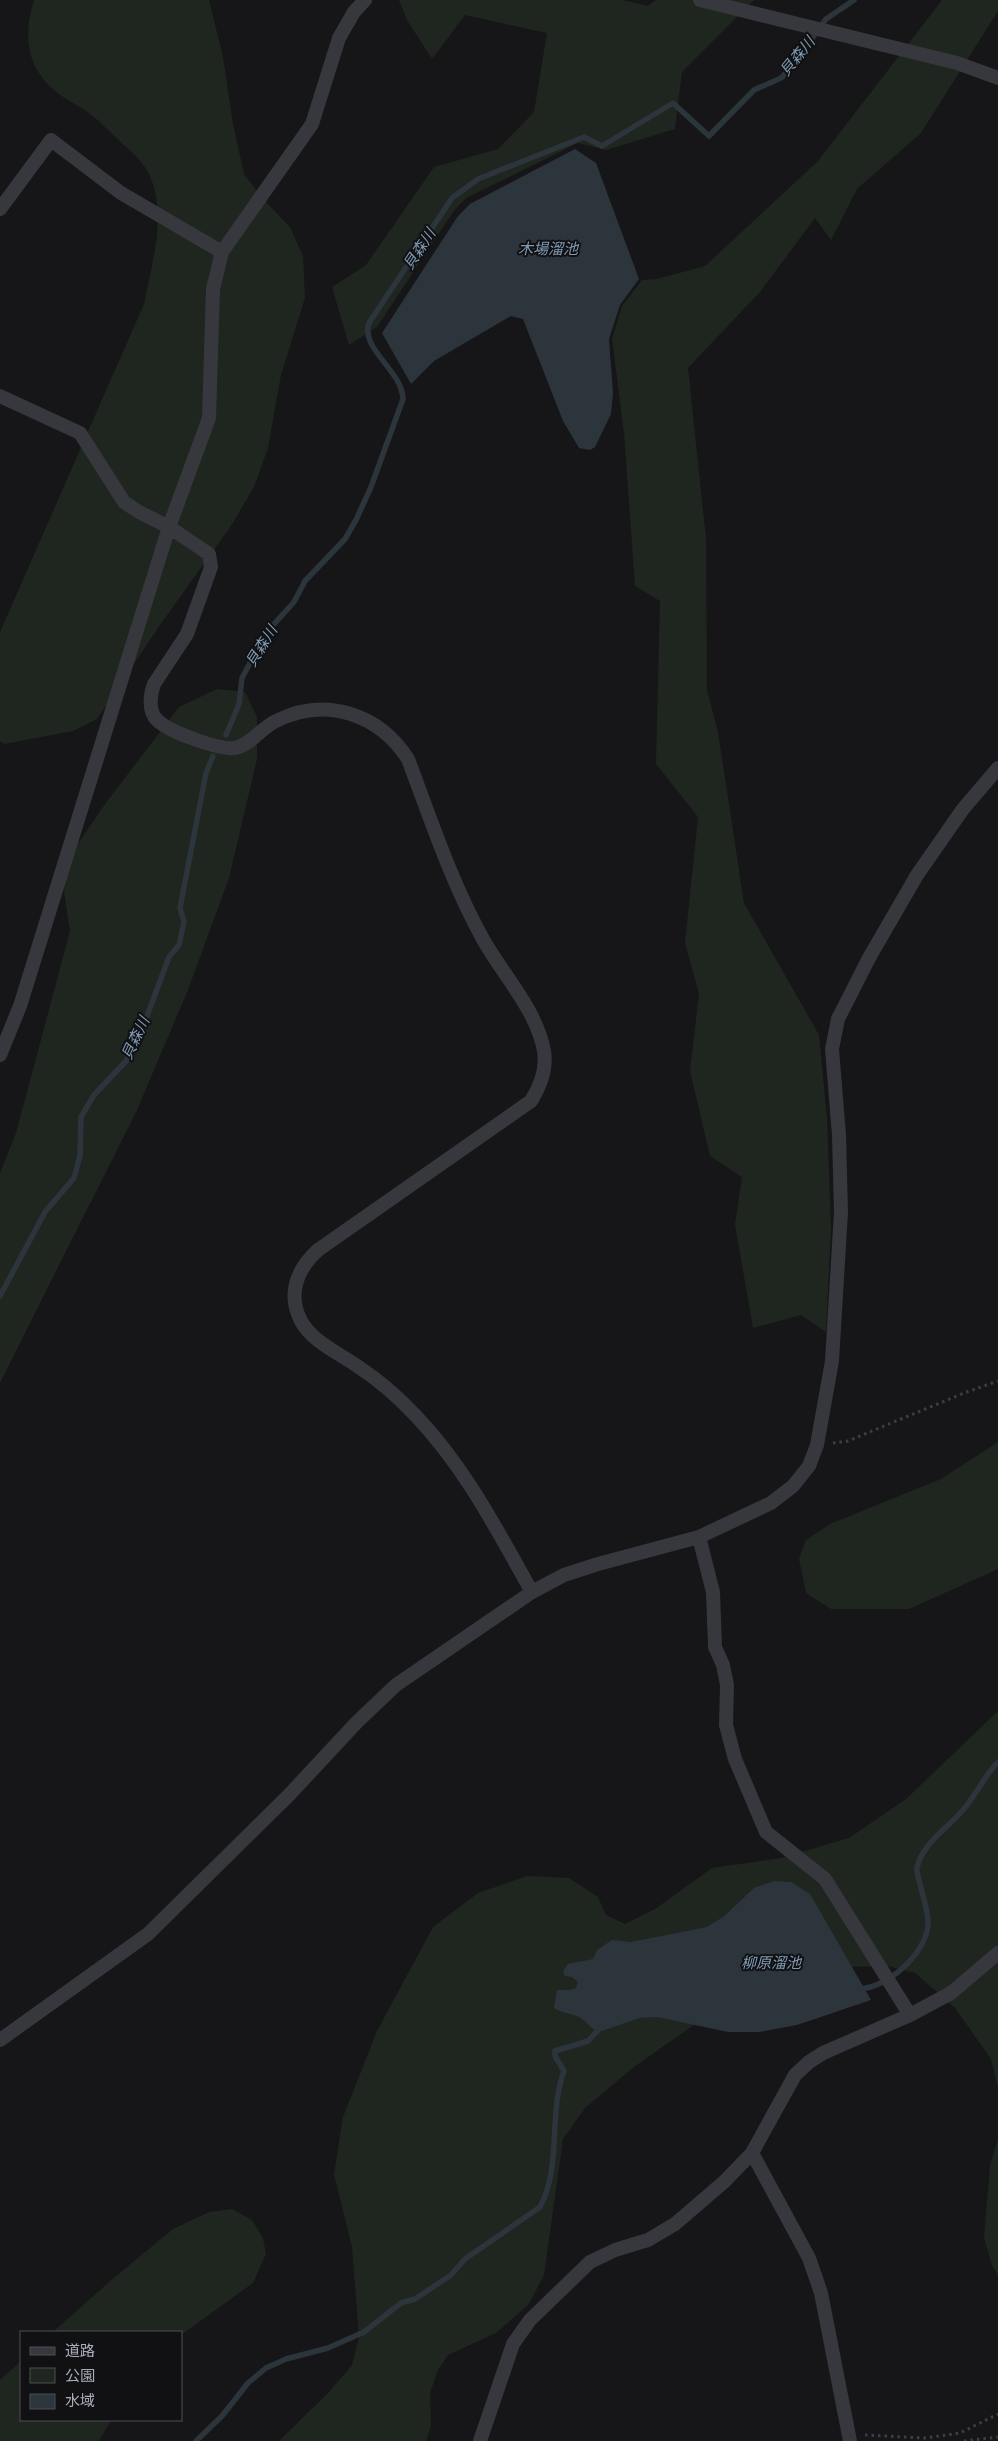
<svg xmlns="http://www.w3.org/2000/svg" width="998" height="2441" viewBox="0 0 998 2441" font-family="Arial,'Noto Sans JP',sans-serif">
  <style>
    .green { fill: #1e261f }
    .water { fill: #2c353c }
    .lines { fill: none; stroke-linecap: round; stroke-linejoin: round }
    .stream { stroke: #2c353c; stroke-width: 5.5 }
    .path { stroke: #3d3f44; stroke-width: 3; stroke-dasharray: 2.5 4; stroke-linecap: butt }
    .minor { stroke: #37383d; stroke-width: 14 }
    .labels { text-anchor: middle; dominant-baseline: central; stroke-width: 4; stroke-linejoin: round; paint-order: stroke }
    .water-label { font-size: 15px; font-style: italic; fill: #7f9bb3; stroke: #111113 }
  </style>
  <rect width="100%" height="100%" fill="#161618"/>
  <path class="green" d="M34,0H209L223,57L233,124L244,174L263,199L290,227L303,256L305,298L281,375L268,448L254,487L231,526L160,625L97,719L73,731L4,744L0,741V632L144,304C152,263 167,216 150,176C145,164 132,152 123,144C112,134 101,122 89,113C78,105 64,99 54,90C26,66 23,34 34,0Z
    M399,0H622L648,6L656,0H754L682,72L675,129L606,150L578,143L466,198L453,212L377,327L349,345L332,287L366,265L434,167L498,149L534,112L547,33L465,15L432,59L407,20Z
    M942,0H998V11L921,133L857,189L831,240L815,218L760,292L688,368L706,539L707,690L718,732L744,903L819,1035L827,1118L831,1228L826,1332L801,1315L753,1328L735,1224L742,1177L710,1156L690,1071L699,994L685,943L698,817L656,764L660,601L635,586L624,433L612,339L622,306L642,280L657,279L705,266L818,161Z
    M217,689L245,692L257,717V759L229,878L188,990L137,1110L0,1383V1173L16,1133L70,931L64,892L69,857L105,804L179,707Z
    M998,1442V1569L909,1609H831L806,1593L799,1559L806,1540L830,1524L941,1479Z
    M998,1711V2088L991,2059L955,2008L915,1973L887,1966L841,1967L725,2003L634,2067L585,2108L563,2139L544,2275L529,2304L496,2333L448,2355L438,2370L430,2393L431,2426L426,2441H279L329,2392L352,2365L359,2337L352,2247L334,2174L343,2117L377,2031L433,1927L478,1893L527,1876L569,1878L598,1897L606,1915L625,1924L655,1909L712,1868L781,1858L849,1838L906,1799Z
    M998,2139V2276L992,2265L984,2238L990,2165Z
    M232,2209L252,2220L263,2238L266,2254L253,2283L181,2335V2332H53L109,2282L173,2229L209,2212Z
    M21,2361V2420H111L99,2441H0V2380Z"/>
  <path class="water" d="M575,149L596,163L639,279L620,305L609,339L613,393L611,414L595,447L590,450L579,448L563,421L523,319L511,316L434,361L411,384L382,333L458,216L470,204Z
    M774,1881L791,1882L810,1894L871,2000L797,2025L760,2032H728L657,2017L639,2018L599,2032C590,2029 585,2019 577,2016C569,2013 562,2013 554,2008L557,1990H570L576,1988L578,1982L572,1977L565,1976L563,1971L568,1964L593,1959L597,1950L612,1940L631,1942L707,1927L723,1917L754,1888Z"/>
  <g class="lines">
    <path class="stream" d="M226,735L239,704L242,678L266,633L294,602L305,581L345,539L356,520L371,487L403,399C402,370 360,349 369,323L452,198L478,179L584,137L602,146L673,103L709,136L754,90L781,78L791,68L826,19L854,0
      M0,1296L45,1212L74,1178L80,1156L81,1117L94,1095L126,1061L147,1016L169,957L179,945L184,922L180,908L206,773L213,756
      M857,1989C886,1990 927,1953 928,1924C929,1908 916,1877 917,1868C922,1842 953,1825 967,1805C978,1791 986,1774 998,1762
      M196,2441L222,2416L248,2383L266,2368L286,2359L328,2348L364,2332L401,2303L415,2299L451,2275L465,2259L540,2207C562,2166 548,2115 564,2071L555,2056V2051L588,2041L601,2027"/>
    <path class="path" d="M833,1443L848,1441L964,1393L998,1381
      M865,2435L925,2438L960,2433L998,2414
      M964,2441L998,2437"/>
    <path class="minor" d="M700,0L957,63L998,78
      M0,209L51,140L121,193L222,252
      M0,396L80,433L124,502L139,512L169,527L209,554L211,567L187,634L154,684C150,695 148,711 157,720C169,732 219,750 235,748C251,745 261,728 276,721C326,696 379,714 408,759C431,820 452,884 484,941C504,976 537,1011 544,1051C547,1069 541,1085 531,1101L318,1250C297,1269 287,1294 301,1321C312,1342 341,1354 360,1368C380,1381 398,1397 415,1415C465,1467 497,1530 532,1592
      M0,1055L20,1006L169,527L209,418L213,289L222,252L312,124L339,38L354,12L365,0
      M699,1537L713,1592L715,1647L723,1665L727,1685L726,1725L735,1759L766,1832L825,1879L910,2015
      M0,2040L148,1934L289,1795L357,1722L396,1685L532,1592L564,1575L598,1564L699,1537L771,1503L793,1486L809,1466L817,1445L832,1361L841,1212L839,1135L832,1049L838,1019L869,958L917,875L963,809L998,768
      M752,2153L809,2258L821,2293L850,2441
      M480,2441L513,2344L530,2320L590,2262L615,2250L648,2240L675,2224L725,2181L752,2153L795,2075L809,2062L823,2053L910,2015L951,1993L998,1953"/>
  </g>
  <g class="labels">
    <g class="water-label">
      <text transform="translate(797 56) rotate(-51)">貝森川</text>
      <text x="548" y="248">木場溜池</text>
      <text transform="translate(419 249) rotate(-57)">貝森川</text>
      <text transform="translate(261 646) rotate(-58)">貝森川</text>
      <text transform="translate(135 1038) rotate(-65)">貝森川</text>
      <text x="771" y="1962">柳原溜池</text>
    </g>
  </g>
  <rect x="20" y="2331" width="162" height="90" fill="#111113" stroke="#4d4f55"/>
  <rect x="30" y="2347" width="25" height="8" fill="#37383d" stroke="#4d4f55"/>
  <text x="65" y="2356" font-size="15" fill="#a8adb8">道路</text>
  <rect x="30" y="2368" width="25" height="15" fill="#1e261f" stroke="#4d4f55"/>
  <text x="65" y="2381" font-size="15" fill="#a8adb8">公園</text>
  <rect x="30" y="2394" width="25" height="15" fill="#2c353c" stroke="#4d4f55"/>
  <text x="65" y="2406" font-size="15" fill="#a8adb8">水域</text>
</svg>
